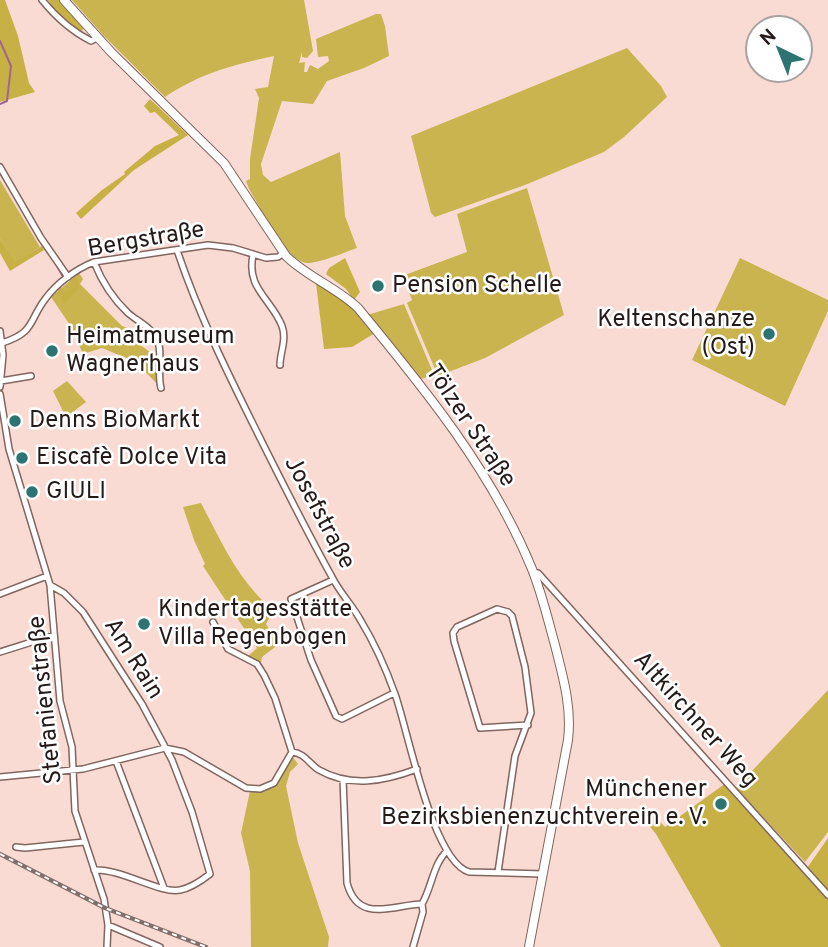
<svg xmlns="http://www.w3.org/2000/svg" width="828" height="947" viewBox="0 0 828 947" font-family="Overpass,sans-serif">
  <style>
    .green { fill: #c9b44f }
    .forest { fill: #c7b145 }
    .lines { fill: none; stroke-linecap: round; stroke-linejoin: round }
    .stream { stroke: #a06492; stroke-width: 2 }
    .street-casing { stroke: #80665f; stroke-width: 8 }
    .secondary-casing { stroke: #80665f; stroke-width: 10 }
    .street { stroke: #fff; stroke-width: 5 }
    .secondary { stroke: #fff; stroke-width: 8 }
    .rail-casing { stroke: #836f6a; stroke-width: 4.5 }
    .rail { stroke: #fff; stroke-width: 2; stroke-dasharray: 5; stroke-linecap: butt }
    .poi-dot { fill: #2b7471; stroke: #fff; stroke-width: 2.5 }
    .labels { text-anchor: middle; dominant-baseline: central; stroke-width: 5; stroke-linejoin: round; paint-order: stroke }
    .street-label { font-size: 24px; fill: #251a17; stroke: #fff }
    .poi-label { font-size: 24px; fill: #251a17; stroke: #fff; text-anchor: start }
  </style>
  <rect width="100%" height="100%" fill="#fadbd3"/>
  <path class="green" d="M72,0H304L313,51L307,58L302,57V52L299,63L305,62L304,72H307L310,65L318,69L329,61L328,56L318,57L316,39L376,14H381L385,26L389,56L364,68L327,81L313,104L282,101L261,164L263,175L271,182L340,152L345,216L357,248C343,253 325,261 310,263C286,265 261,208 249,189L246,181L250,179V159L259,98L255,89L268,87L274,56C232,65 201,73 165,97L103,35Z
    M627,48L661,86L667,97L624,137L604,152L525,185L435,217L431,213L411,136Z
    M0,180L40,247L15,263L0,239Z
    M527,188L564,315L485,358L438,376L407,303L412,300L402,276L467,252L457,214Z
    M740,258L828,300V311L785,406L692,360Z
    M79,273L83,279L80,284L122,326L138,332L136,342L157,357V384L136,362L102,348L83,354L70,325L51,297Z
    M404,304L432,370C428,377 425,380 418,378L367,315Z
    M67,381L86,402L66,417L53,391Z
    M201,503C220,539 240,585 274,610L266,624L279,644L262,657L261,663L247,657L257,648L203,566L205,564L194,540L183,507Z
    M828,690V832L805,862L736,788Z
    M291,755L298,764L290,772L286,786L298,843L329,937L328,947H251L250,871L241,833L250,791C277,791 279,777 291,755Z"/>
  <path class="forest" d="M0,0H5L18,36L29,83L35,92L0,102Z
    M48,0H60L84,28L82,31C68,26 55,12 48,0Z
    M150,99L188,135L134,170L81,219L76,213L102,190L125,174L124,172L155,146L179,135L155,112L150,113L144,106Z
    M0,239L15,262L42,246L44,250L10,271L0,253Z
    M345,258L360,292L354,300L346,289L326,274L329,268Z
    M77,275L79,288L64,304L58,290L61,287L64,292L74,286L70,280Z
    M316,283L349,303L375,333L352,347L324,349Z
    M726,783L805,871L828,838V947H721L656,834L642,817L647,808L665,827Z"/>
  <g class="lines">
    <path class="stream" d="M0,41L11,66L7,101L0,104
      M0,173L9,187
      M56,264L62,275"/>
    <g class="street-casing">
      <path id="street" d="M42,0C55,16 73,32 91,41L97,38
        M0,167L41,238L68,277
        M177,250C199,316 230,378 261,440C284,486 307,532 332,577C340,593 353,606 361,621C375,644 386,669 395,694C408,730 432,861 469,872L543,874
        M253,255C246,289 271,298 282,326C287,340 280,352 280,365
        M94,262C102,282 112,298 128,313C137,321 151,327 157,339C163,350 157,374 161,388
        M0,331L3,355L0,387
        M2,343C36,332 28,321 46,298C57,283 76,269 94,262L208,245L233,248L266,258L278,257L284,253
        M1,381L31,376
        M0,394L9,449L50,585L60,701L72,747L75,811L104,899L108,925L107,947
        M533,573H538L828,895
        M333,580L291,599L311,660L336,716L342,719L394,693
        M50,585L64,593L83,612L142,704L172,760L192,812L210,874C201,881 191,888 180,890C160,894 120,868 94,870
        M0,594L47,576
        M213,622L228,649L257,664L264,675L275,698L292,752
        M0,652L54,635
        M292,752C305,753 309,764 319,770C351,788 385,781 417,769
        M116,761L164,888
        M0,777L83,769L165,748L184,752L246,788L260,789L274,783L292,752
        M343,779L347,883C358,924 392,905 422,904C432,887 433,864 447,851
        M16,847L25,848L84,842
        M498,872L515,756L531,713L525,667L512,616L508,612L497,609L457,627L453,633L454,641L480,728L528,725
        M108,925L160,947
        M413,947L423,912L422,904"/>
    </g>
    <g class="secondary-casing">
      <path id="secondary" d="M64,0L111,52L224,163L286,256C307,277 336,287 358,308C424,388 492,471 532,569C542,594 548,620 555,645C563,677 572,707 568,740L529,947"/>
    </g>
    <use href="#street" class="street"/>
    <use href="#secondary" class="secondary"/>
    <g class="rail-casing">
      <path id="rail" d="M0,854L105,908L206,947"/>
    </g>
    <use href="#rail" class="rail"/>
  </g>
  <g class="poi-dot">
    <circle cx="378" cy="286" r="7"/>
    <circle cx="769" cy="334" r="7"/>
    <circle cx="52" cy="351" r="7"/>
    <circle cx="15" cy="421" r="7"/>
    <circle cx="22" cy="458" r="7"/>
    <circle cx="32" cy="492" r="7"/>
    <circle cx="144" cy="624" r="7"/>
    <circle cx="721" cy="804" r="7"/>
  </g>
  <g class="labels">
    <g class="street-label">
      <text transform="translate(146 240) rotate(-10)">Bergstraße</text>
      <text transform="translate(470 426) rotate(56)">Tölzer Straße</text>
      <text transform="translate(319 513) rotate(62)">Josefstraße</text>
      <text transform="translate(133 659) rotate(58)">Am Rain</text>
      <text transform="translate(46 700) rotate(-96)">Stefanienstraße</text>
      <text transform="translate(695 720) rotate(48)">Altkirchner Weg</text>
    </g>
    <g class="poi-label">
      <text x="392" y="286">Pension Schelle</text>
      <text x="755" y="320" text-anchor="end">Keltenschanze<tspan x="755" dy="28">(Ost)</tspan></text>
      <text x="66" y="337">Heimatmuseum<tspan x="66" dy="28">Wagnerhaus</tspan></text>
      <text x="29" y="421">Denns BioMarkt</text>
      <text x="36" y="458">Eiscafè Dolce Vita</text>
      <text x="46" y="492">GIULI</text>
      <text x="158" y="610">Kindertagesstätte<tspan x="158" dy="28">Villa Regenbogen</tspan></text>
      <text x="707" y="790" text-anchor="end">Münchener<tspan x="707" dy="28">Bezirksbienenzuchtverein e. V.</tspan></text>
    </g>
  </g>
  <g transform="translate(779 49) rotate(317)"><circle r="33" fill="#ffffff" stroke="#a8a3a2" stroke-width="2"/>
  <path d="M0-5L12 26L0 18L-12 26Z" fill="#2b7471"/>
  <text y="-10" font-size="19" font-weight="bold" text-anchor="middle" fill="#251a17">N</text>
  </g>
</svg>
